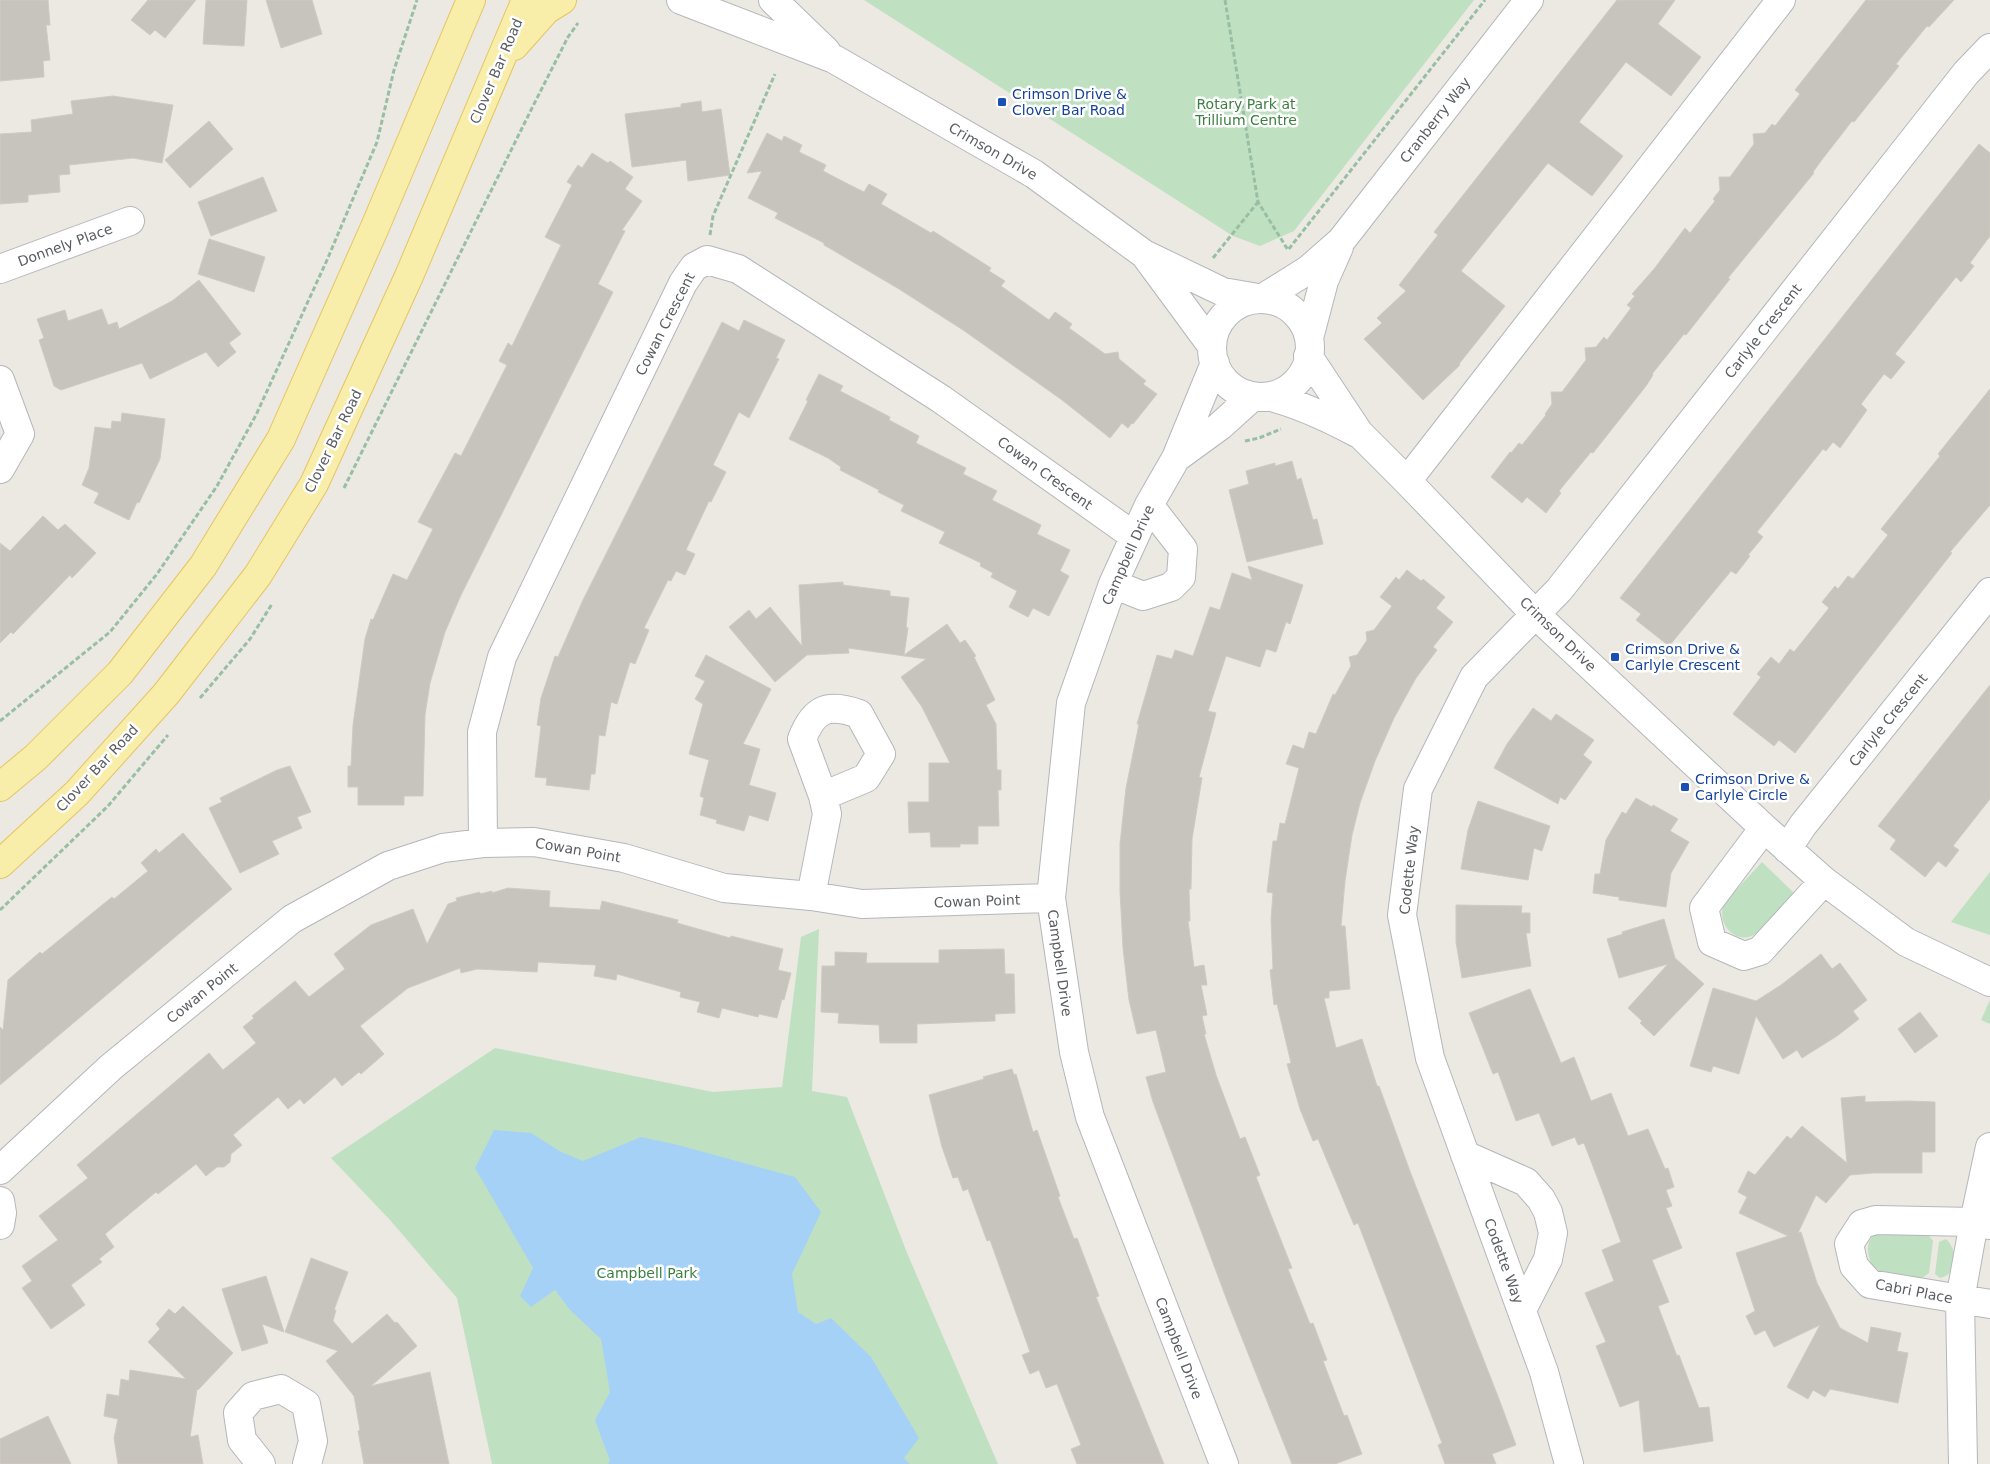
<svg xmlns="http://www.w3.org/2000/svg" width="1990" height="1464" viewBox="0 0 1990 1464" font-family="'DejaVu Sans',sans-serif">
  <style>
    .green { fill: #bfe1c1 }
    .water { fill: #a5d1f7 }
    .building { fill: #c7c4be; stroke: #cfcbc0 }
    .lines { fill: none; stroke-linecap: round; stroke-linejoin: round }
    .minor-casing { stroke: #b4b7bb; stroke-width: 30 }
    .major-casing { stroke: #e5c561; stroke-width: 30 }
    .path { stroke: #98bfa4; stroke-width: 3; stroke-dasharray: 5 2.5; stroke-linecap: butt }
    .minor { stroke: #fff; stroke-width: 28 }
    .major { stroke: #f8eeaa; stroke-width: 28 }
    .transit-dot { fill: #1a4fb4; stroke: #fff; stroke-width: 2 }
    .labels { text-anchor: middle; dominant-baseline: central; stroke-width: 5; stroke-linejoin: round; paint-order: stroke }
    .street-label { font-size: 14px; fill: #5a5d61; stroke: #fff }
    .transit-label { font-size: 14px; fill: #164399; stroke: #fff; text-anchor: start }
    .park-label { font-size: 14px; fill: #3b7f41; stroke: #fff }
  </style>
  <rect width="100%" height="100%" fill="#ebe9e1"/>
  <path class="green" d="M864,0H1474L1294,231L1260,246L1233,236Z
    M1762,862L1794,893C1784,904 1768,925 1757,933C1736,948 1714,922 1725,902Z
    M1990,872V935L1951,922Z
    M819,929L812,1091L847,1097L907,1253L998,1464H492L457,1298L390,1220L331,1158L495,1048L713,1092L782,1087L801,937Z
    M1990,1000V1024L1981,1020Z
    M1878,1231L1927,1233L1933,1241L1929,1273L1922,1278L1883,1272L1873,1267C1866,1254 1865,1240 1878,1231Z
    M1946,1239C1958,1250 1959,1274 1940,1278L1935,1274L1939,1242Z"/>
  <path class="water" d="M494,1130L531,1133L561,1152L583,1161L641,1137L678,1145L795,1177L821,1212L792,1274L798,1312L816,1324L831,1318L871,1357L919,1438L904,1458L910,1464H608L610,1461L595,1420L610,1392L601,1339L570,1310L555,1290L531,1307L520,1296L533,1268L475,1168Z"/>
  <path class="building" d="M0,0H48L50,25H46L50,60L43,61L44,77L0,81Z
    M148,0H196L165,38L155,30L150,35L131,20Z
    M206,0H247L244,46L203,44Z
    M266,0H312L322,34L281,48Z
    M1617,0H1675L1658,24L1701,57L1671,96L1626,62L1579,122L1623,156L1592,196L1548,163L1461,271L1505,306L1459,364L1460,365L1423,400L1364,339L1382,323L1377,318L1406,291L1399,285L1438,235L1434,232Z
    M1866,0H1954L1929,27L1927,26L1896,64L1899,66L1854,122L1852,121L1821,161L1813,172L1814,173L1728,278L1730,279L1686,335L1684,334L1652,374L1653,375L1646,386L1593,453L1591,452L1559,491L1561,493L1546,513L1527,497L1522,503L1491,477L1510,452L1511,453L1519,443L1522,445L1546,415L1545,414L1552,404L1551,392H1562L1586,360L1585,348L1596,347L1604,337L1607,340L1631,308L1627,305L1635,296L1632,294L1654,269L1685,228L1690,233L1715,201L1713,199L1720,190L1719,177H1730L1754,144L1753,134L1765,133L1772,124L1775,126L1800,94L1795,90Z
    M113,96L173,105L162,163L133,158L69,165L70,174L59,175L60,192L28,195V202L0,204V134L32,132L31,120L73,114L71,101Z
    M701,101L702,112L721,109L730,175L688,181L686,160L632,167L625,114L681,107V104Z
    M209,121L233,149L190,188L165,160Z
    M767,133L782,141L784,136L802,145L799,152L826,165L823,171L846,183L864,192L869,184L887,194L881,204L931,233L933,231L991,268L989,271L1005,281L1001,286L1049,320L1055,312L1072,324L1069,328L1105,354L1118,352L1119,359L1146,381L1143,384L1157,394L1133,424L1132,423L1128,428L1122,423L1110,438L1062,400L963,330L899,289L824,245V243L775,218L778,213L748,198L762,171L747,173Z
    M1979,144L1990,153V236L1970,263L1974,266L1961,282L1956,277L1895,354L1905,362L1891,379L1884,374L1861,404L1867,410L1840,448L1833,442L1826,451L1823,449L1757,532L1763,537L1748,555L1750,556L1736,574L1731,571L1669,646L1636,620L1641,614L1620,598Z
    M592,153L608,163L610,161L633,177L625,189L642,201L622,230L625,231L598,284L613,292L461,595L445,632L430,683L425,715L423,796H404V805H358V787H348V766H351L353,725L365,639L371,619L373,620L393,574L407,580L433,529L418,522L455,453L461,456L507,365L499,361L508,343L512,346L561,245L545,237L572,185L567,182L578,165L582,168Z
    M263,177L277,211L211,236L198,202Z
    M209,239L265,257L254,292L198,274Z
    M199,280L241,334L229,343L236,352L218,367L206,352L150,379L142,363L61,390L54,386L39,340L44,338L37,319L65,310L68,321L102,309L108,325L117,322L119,329L172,301Z
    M744,320L785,340L776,358L779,359L749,418L739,412L713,465L726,472L711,502L709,501L686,550L695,554L685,575L676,571L671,581L668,580L644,628L649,630L635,664L630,662L617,704L611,702L605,736L599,735L595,774H591L589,790L546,785L547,778L535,777L541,726L537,725L541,698L555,656L558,657L583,600L722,322L739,331Z
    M819,374L843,386L840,391L890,417L889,420L919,436L916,443L966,468L963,474L997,491L992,500L1041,525L1037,534L1070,550L1060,571L1069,576L1049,616L1033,608L1028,617L1009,607L1017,591L991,577L993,573L980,566L981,563L939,543L945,532L901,511L904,505L878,492L879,490L840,470L841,467L828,458L789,439L808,401L806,400Z
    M1990,389V505L1950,552L1952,553L1795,753L1779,740L1774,746L1733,714L1761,677L1757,674L1771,657L1779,664L1790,649L1794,652L1829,608L1822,602L1835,586L1838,589L1848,576L1853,579L1888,535L1881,529L1940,456L1938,454Z
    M122,413L165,419L160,459L139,503L137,502L129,520L94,503L99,493L82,485L89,468L95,427L111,429L112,421L121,422Z
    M1292,461L1297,480L1301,478L1313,520L1317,519L1323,544L1247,562L1229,490L1249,484L1246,471L1275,463V466Z
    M43,516L58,530L65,524L96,553L72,578L70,575L13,634L11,632L0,643V543L10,551Z
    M1248,566L1303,585L1290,624L1286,622L1276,652L1266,649L1260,667L1226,656L1208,711L1216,713L1199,777L1202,778L1192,839L1191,889H1189L1190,921H1188L1194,967L1204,965L1207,985H1201L1207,1015L1202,1016L1206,1034H1204L1216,1075L1240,1139L1245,1137L1260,1175L1256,1177L1292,1268L1288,1269L1310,1324L1313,1323L1327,1360L1323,1361L1344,1416L1347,1415L1362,1454L1335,1464H1292L1228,1303L1153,1102L1146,1077L1166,1072L1156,1030L1137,1034L1129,1000L1123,948L1120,891V844L1126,788L1139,724H1137L1157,655L1172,659L1175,650L1193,656L1210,607L1220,610L1232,573L1252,580Z
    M1407,570L1421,581L1423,579L1445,597L1436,608L1453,622L1433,647L1437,650L1416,678L1394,718L1375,761L1360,803L1352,835L1345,881L1341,926H1345L1350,989L1329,991V998H1324L1336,1048L1362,1039L1377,1086H1379L1411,1174L1499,1399L1516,1445L1492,1454L1496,1464H1445L1438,1445L1442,1443L1358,1223L1354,1225L1318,1139L1313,1141L1300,1109L1287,1064L1291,1063L1277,1004L1274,1005L1270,970L1273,969L1271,920L1273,893L1267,892L1273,841H1277L1280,823L1285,824L1299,768L1286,764L1293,745L1304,749L1309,732L1316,734L1333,694L1335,695L1351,666L1349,657L1357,655L1367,640L1366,632L1374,630L1392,606L1380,597L1396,577L1399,580Z
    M843,582V585L890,591V596L909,598L906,627L908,628L904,655L947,624L960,643L965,640L976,656L974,657L995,700L986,705L996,724L997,770H1001V790H998L999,826H978V844H960V847H931L930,832L909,833L908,802H929V763H950L922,707L901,677L926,659L848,648L849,653L807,655L775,682L729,627L749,610L756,619L770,607L802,646L799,585Z
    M706,655L771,689L743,744L760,749L749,785L776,793L768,821L749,815L744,831L716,823L717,820L700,815L704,798L700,796L709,760L689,754L703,704L695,699L705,681L695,676Z
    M1990,685V799L1953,846L1959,850L1946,867L1938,861L1925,877L1890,849L1896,840L1878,826Z
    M1533,708L1551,721L1556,714L1594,740L1583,755L1592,762L1565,800L1560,797L1558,804L1494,768L1507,744Z
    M290,766L311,812L297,817L302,828L272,841L279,854L240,873L209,808L222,802L220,798L277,770Z
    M1636,798L1652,807L1653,805L1678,819L1670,831L1689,842L1671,873L1666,907L1619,900V897L1593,893L1595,874H1600L1606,840L1622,812L1626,814Z
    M1478,801L1550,826L1542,851L1534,848L1528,880L1461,869L1468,830Z
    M183,833L232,889L0,1085V1027L3,1030L8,980L40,952L42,954L112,897L114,899L148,871L141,863L156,849L159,853Z
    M508,888L550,891L549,907L600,910L602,901L678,920L677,923L730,938L731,936L783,949L778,970L791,973L784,1000L782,999L777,1018L759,1014L758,1017L722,1008L719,1018L697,1012L700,1002L680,997L681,992L617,974L616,980L594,976L596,965L538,962L537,972L477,969L461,973L460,968L408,988L360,1026L384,1054L361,1074L359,1072L342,1086L335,1077L304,1104L300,1099L288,1109L278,1097L233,1135L242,1145L231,1154L230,1162L224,1167H217L206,1176L196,1164L158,1194L156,1192L105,1234L114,1247L99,1259L102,1262L71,1285L85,1305L51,1329L22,1288L32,1281L22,1266L58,1240L39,1216L88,1178L77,1165L209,1053L223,1070L256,1043L243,1027L254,1018L252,1016L295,981L309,997L345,969L334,954L371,925L413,909L427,944L448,904L457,901L456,898L480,892V894L492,891V893Z
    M1456,905L1522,906L1521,913H1530V933H1526L1531,966L1462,978L1456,942Z
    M1664,919L1675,958L1704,984L1654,1036L1640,1023L1642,1021L1628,1008L1668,964L1619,978L1607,939L1623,934L1622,932Z
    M1004,949L1005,974H1014L1015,1013L995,1014V1021L917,1024V1043H880L879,1025L838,1023L839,1013L821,1012L822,966H835V952L867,953L866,963H939V950Z
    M1821,954L1832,969L1840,963L1867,1000L1853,1011L1859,1019L1837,1036L1802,1058L1797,1050L1783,1059L1756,1016L1739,1074L1713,1066L1711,1072L1690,1066L1713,988L1756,1001L1781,985Z
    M1530,989L1561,1063L1574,1057L1591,1101L1611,1093L1628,1136L1648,1129L1665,1169L1668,1168L1674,1187L1666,1190L1672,1206L1666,1208L1682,1248L1652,1260L1669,1302L1658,1306L1677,1356L1679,1355L1699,1408L1709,1407L1713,1441L1644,1452L1639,1400L1620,1407L1596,1346L1606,1342L1585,1293L1614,1281L1602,1250L1621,1242L1602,1190L1584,1143L1578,1145L1575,1137L1552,1146L1539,1113L1516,1121L1498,1072L1493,1074L1469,1013Z
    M1920,1012L1938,1036L1915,1053L1898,1029Z
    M1012,1069L1014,1075L1016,1074L1033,1132L1037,1130L1060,1196L1058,1197L1074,1239L1077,1238L1099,1296L1096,1297L1164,1464H1077L1071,1449L1081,1445L1057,1384L1046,1388L1039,1370L1030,1374L1022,1355L1030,1352L990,1240L987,1241L968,1189L963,1191L958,1177L953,1178L942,1147L929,1095L984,1079L983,1077Z
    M1865,1096V1102L1909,1101L1935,1102V1152H1922V1173H1873L1850,1175L1826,1203L1816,1195L1798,1233L1801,1232L1817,1283L1840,1328L1868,1343L1871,1327L1901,1333L1897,1351L1908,1353L1898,1403L1830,1389L1825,1397L1813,1390L1808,1399L1787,1387L1820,1325L1774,1347L1765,1330L1755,1335L1746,1316L1755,1311L1736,1253L1788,1236L1739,1213L1747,1197L1738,1192L1748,1171L1755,1175L1787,1136L1791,1139L1802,1126L1847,1163L1841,1098Z
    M311,1258L348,1272L334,1310H336L333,1321L352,1344L387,1314L395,1323L397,1322L417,1346L371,1386L430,1372L449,1464H364L358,1431L360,1430L354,1396L326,1361L338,1351L285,1332Z
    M266,1276L284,1332L262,1324L268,1343L242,1351L222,1289Z
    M183,1306L233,1353L198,1390L197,1389L190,1437L198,1435L203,1464H118L114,1438L118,1419L104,1416L107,1394L119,1396L121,1379L129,1381L130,1370L186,1379L148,1342L160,1329L156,1324L169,1309L175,1314Z
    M48,1416L71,1464H0V1439Z"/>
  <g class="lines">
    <g class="minor-casing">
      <path id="minor" d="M681,0L834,59L1034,174L1144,254L1223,292L1258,298
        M773,0L826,51
        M1145,255L1212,346
        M0,269L130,221
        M1263,298L1308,270L1341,241L1529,0
        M1212 348a49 49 0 1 1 98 0a49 49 0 1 1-98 0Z
        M1309,338L1324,281L1339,247
        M1308,356L1359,433L1407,481L1536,615L1764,828L1824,881L1906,942L1990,982
        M1215,363L1176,458L1149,505L1113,584L1071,703L1051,898L1074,1052L1090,1117L1224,1464
        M0,380L20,434L0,469
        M1271,397C1302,405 1329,418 1357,433
        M1176,458L1220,426L1251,398
        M1407,481L1781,0
        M1113,584L1143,596L1171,587L1181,577L1183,549L1149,505
        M1764,828L1704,908L1712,942L1744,956L1760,951L1824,881
        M483,843L482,732L502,657L683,283L694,267L707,260L738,269L941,399L1134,536
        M1787,849L1803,825L1990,592
        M811,896L827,814L823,796L802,739C814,708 828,703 859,714L881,754L866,778L823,796
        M1465,1155L1526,1182L1541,1199L1548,1212L1553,1233L1548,1259L1522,1310
        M0,1170L111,1067L292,919L388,866L443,848L483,843L534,842L624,858L724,888L811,896L862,904L1051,898
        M0,1201L2,1213L0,1225
        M1990,1225L1974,1222L1876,1220L1862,1224L1849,1244L1854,1266L1870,1284L1990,1304
        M261,1464L242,1440L238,1413L253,1396L281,1389L306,1404L313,1441L307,1464
        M1569,1464L1544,1372L1430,1058L1402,915L1418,789L1474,677L1559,590L1966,73L1990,48
        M1963,1464L1960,1300L1974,1222L1990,1147"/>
    </g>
    <g class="major-casing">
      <path id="major" d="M514,46L546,10L562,0
        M0,787L36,757L120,673L203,566L281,439L375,227L471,0
        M0,864L77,793L166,694L258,575L314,484L409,276L526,0"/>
    </g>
    <path class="path" d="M1225,0L1258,202L1288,250L1485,0
      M710,235L713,216L775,74
      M1213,258L1258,202
      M1245,441L1259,438L1281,429
      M344,488L532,108L568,37L578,23
      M200,698L250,639L272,604
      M0,721L110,632L157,574L217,486L256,415L327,260L377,142L394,70L417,0
      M0,910L108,806L168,735"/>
    <use href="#minor" class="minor"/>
    <use href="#major" class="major"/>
  </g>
  <g class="transit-dot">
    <rect x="997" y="97" width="10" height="10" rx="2.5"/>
    <rect x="1610" y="652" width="10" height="10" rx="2.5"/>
    <rect x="1680" y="782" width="10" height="10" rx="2.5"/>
  </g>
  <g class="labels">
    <g class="street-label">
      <text transform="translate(496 71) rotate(-67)">Clover Bar Road</text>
      <text transform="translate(1435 120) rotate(-52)">Cranberry Way</text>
      <text transform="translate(993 151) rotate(30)">Crimson Drive</text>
      <text transform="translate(65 245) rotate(-20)">Donnely Place</text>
      <text transform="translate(665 324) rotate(-63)">Cowan Crescent</text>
      <text transform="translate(1763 331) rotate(-52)">Carlyle Crescent</text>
      <text transform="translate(333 441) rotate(-64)">Clover Bar Road</text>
      <text transform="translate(1045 473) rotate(36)">Cowan Crescent</text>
      <text transform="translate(1128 555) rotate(-66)">Campbell Drive</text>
      <text transform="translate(1558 634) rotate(44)">Crimson Drive</text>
      <text transform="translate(1888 720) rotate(-51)">Carlyle Crescent</text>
      <text transform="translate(97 768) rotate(-47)">Clover Bar Road</text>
      <text transform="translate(578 850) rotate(10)">Cowan Point</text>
      <text transform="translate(1409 870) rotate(-84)">Codette Way</text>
      <text transform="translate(977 901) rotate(-2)">Cowan Point</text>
      <text transform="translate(1060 963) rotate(82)">Campbell Drive</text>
      <text transform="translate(202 993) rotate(-39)">Cowan Point</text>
      <text transform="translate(1504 1261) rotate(70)">Codette Way</text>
      <text transform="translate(1914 1291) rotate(11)">Cabri Place</text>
      <text transform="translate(1179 1348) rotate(69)">Campbell Drive</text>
    </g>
    <g class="transit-label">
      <text x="1012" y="94">Crimson Drive &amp;<tspan x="1012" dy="16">Clover Bar Road</tspan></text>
      <text x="1625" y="649">Crimson Drive &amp;<tspan x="1625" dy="16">Carlyle Crescent</tspan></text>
      <text x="1695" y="779">Crimson Drive &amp;<tspan x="1695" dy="16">Carlyle Circle</tspan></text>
    </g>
    <g class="park-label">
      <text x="1246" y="104">Rotary Park at<tspan x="1246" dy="16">Trillium Centre</tspan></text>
      <text x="647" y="1273">Campbell Park</text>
    </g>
  </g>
</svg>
